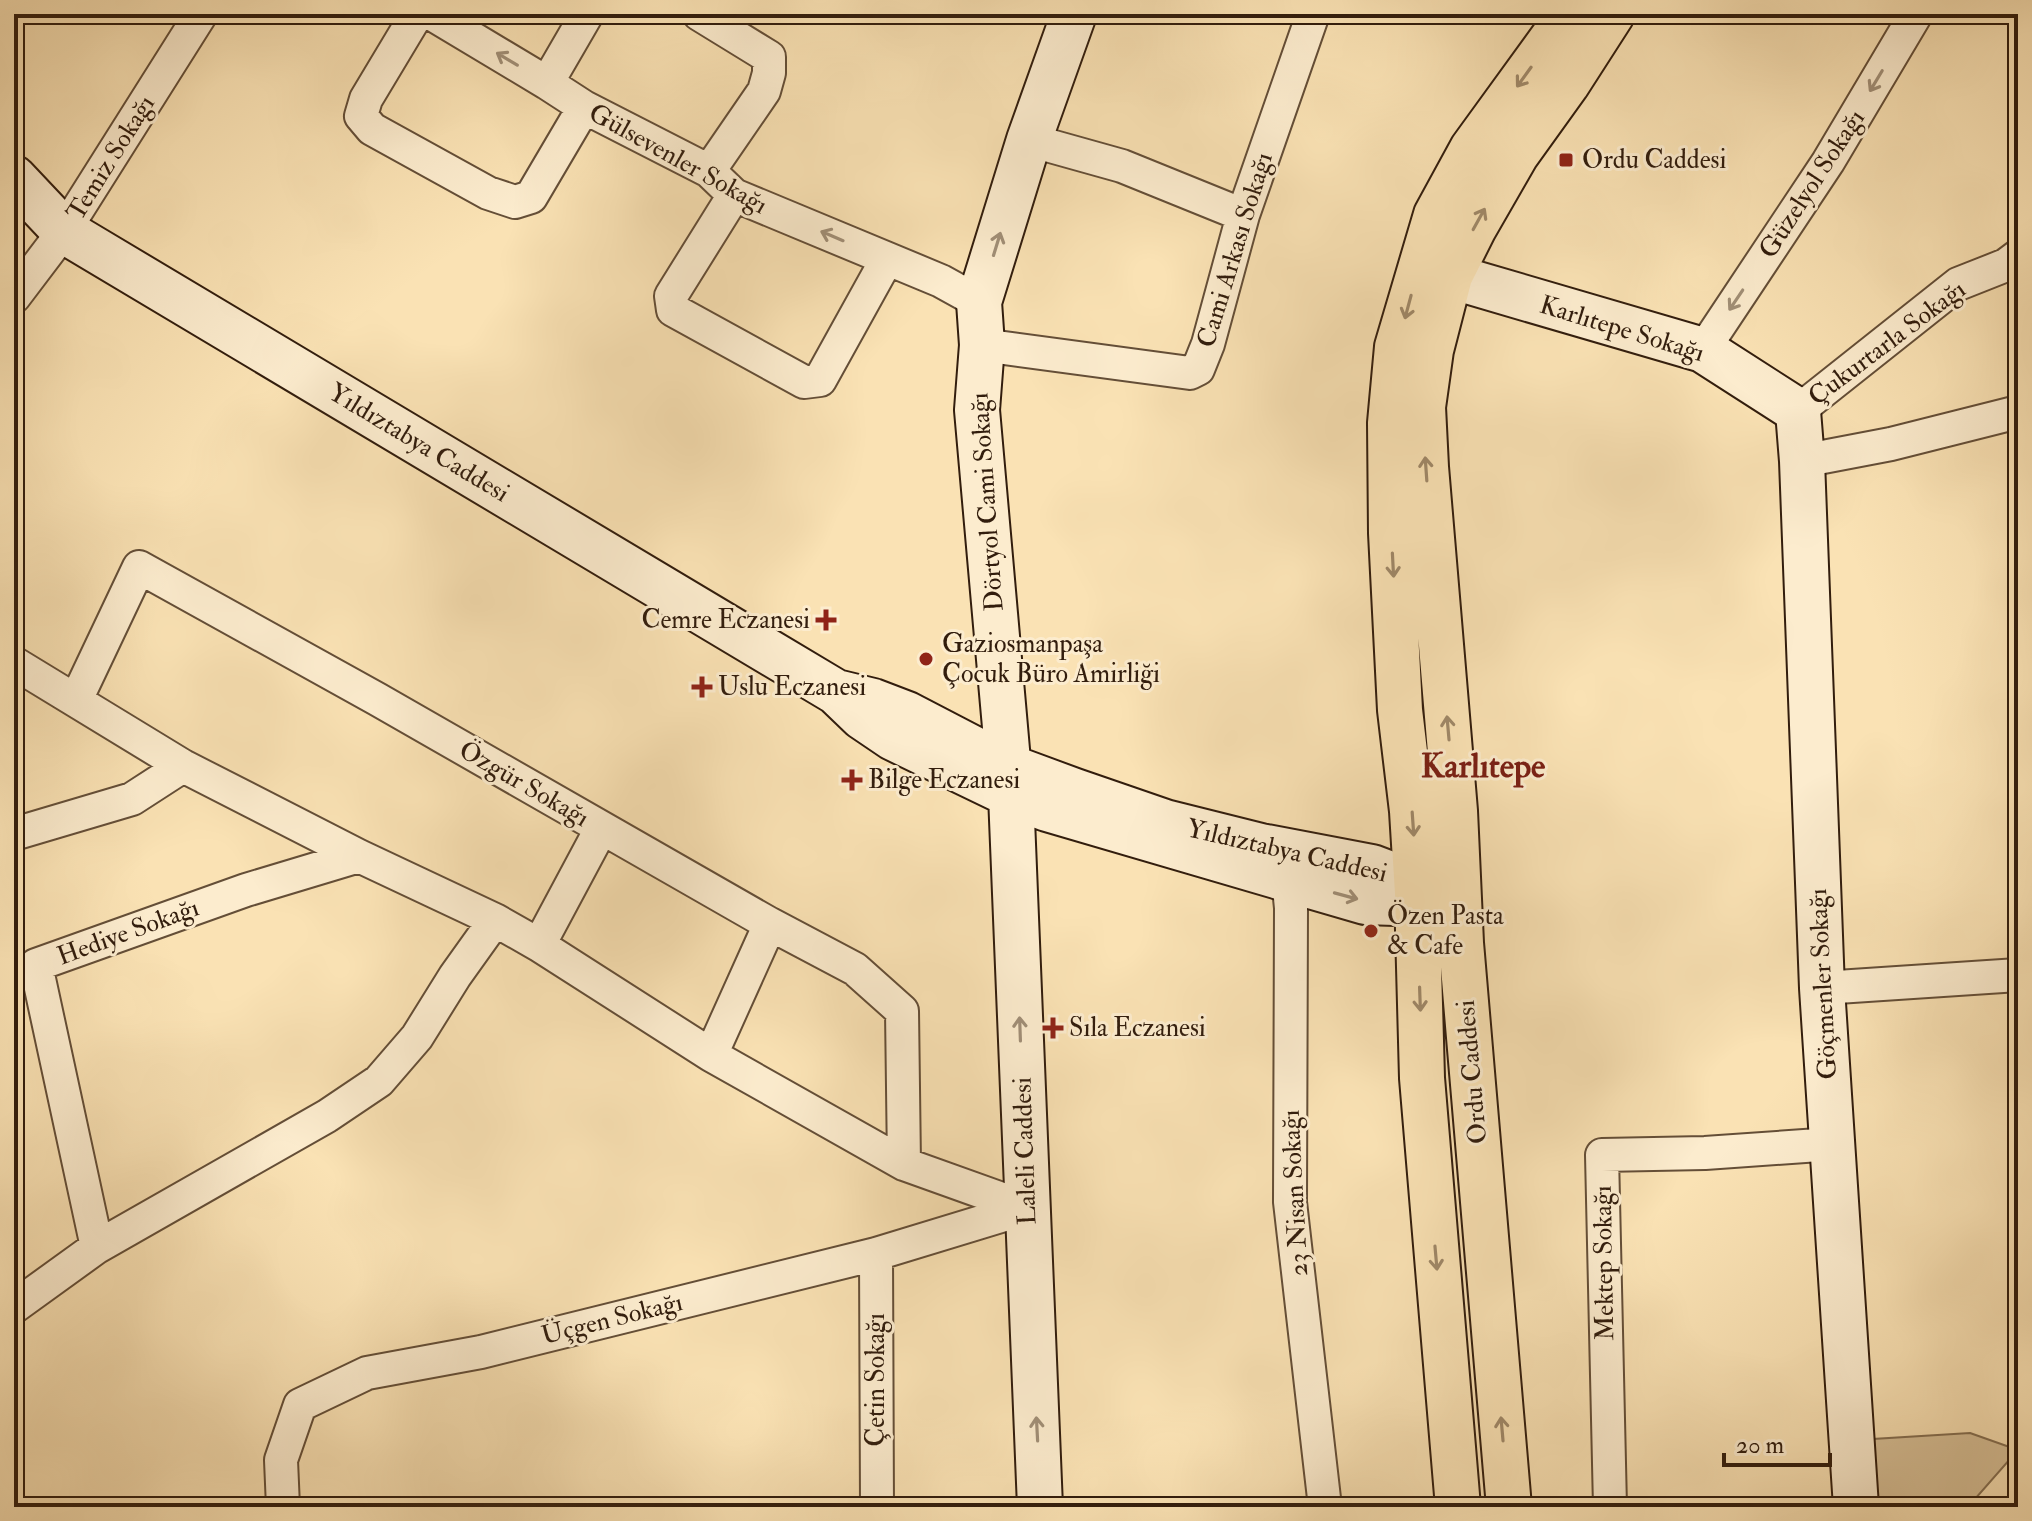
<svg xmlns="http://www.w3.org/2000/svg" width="2032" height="1521" viewBox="0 0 2032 1521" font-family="'IM FELL Double Pica',serif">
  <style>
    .green { fill: #d8c198; stroke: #856f52; stroke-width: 2 }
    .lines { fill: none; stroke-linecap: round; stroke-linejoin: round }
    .street-casing { stroke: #644e37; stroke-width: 36 }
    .secondary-casing { stroke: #321d0d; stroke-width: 48 }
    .primary-casing { stroke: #321d0d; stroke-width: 48 }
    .street { stroke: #fcecce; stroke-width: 32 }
    .secondary { stroke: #fcecce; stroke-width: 44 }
    .primary { stroke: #fae2b4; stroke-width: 44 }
    .oneway { stroke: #a18f77 }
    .oneway2 { stroke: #a08969 }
    .poi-dot { fill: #8f2418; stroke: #fcecce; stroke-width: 3 }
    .labels { text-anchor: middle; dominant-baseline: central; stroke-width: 6; stroke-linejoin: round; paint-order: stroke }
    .street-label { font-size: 26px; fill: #321d0d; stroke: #fcecce }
    .poi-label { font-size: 26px; fill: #321d0d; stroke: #fcecce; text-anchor: start }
    .district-label { font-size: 34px; font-weight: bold; fill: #7a1f14; stroke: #fcecce }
  </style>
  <rect width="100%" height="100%" fill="#fae2b4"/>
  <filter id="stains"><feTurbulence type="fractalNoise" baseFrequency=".0025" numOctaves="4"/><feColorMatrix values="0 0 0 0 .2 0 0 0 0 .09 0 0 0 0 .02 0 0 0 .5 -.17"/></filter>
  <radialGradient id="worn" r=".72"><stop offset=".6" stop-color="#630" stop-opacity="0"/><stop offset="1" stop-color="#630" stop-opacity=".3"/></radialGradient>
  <path class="green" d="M1970,1433L2018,1450L1968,1507H1874L1873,1439Z"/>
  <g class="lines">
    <g class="street-casing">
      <path id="street" d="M417,14L366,99L361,116L372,129L488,193L515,202L531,197L584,107
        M432,14L547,83L584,107L709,171L734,195L941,281L979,302
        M699,14L769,57V73L764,91L709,171
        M547,83L587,14
        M1029,140L1122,166L1243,215
        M734,195L671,296L673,310L804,382L820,380L887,259
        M14,297L64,231L201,14
        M982,345L1190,373L1198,369L1208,344L1243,215L1313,14
        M1703,350L1828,162L1916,14
        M1798,411L1958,284L2006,265L2018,256
        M1802,461L1891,444L2018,412
        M14,663L183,766L359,856L495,920L539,945L711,1055L904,1164L1027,1208
        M76,700L139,567L377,699L770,924L855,969L902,1011L904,1164
        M14,834L132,799L183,766
        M1288,878L1291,908L1290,1202L1325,1507
        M539,945L601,829
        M1822,988L2018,975
        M711,1055L770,924
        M97,1247L36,965L246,890L359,856
        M876,1254L877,1507
        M14,1307L97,1247L327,1116L379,1081L417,1037L455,976L495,920
        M283,1507L281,1460L300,1405L367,1373L481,1352L876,1254L1027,1208
        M1610,1507L1602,1155L1705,1153L1833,1144"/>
    </g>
    <g class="secondary-casing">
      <path id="secondary" d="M14,178L64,231L836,692L862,717L893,738L1011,795L1047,809L1365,902L1395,903L1417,893L1401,878L1372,867L1261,846L1165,822L1075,791L1007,766L907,714L873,701L836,692
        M1450,276L1703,350L1798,411L1802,461L1822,988L1856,1507
        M1040,1507L1011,795L977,410L982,345L979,302L1029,140L1074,14"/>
    </g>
    <g class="primary-casing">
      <path id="primary" d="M1458,1507L1422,1078L1417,893L1412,811L1400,710L1391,533L1390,423L1397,347L1436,215L1472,149L1570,14
        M1509,1507L1461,943L1455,811L1426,467L1423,407L1431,350L1450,276L1474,228L1516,155L1567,84L1612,14"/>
    </g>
    <use href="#street" class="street"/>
    <use href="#secondary" class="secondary"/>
    <use href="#primary" class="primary"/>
  </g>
  <defs><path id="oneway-shaft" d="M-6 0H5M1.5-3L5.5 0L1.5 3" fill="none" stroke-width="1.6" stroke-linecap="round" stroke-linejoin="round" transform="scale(2)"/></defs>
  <g class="oneway">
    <use href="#oneway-shaft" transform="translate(507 59) rotate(-149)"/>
    <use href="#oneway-shaft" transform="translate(1876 81) rotate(121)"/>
    <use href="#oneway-shaft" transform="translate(832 236) rotate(-157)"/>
    <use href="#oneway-shaft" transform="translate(997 244) rotate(-73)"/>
    <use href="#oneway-shaft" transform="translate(1736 300) rotate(124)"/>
    <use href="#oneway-shaft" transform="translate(1346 896) rotate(15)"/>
    <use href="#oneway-shaft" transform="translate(1020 1029) rotate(-92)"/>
    <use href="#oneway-shaft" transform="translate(1037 1429) rotate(-93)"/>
  </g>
  <g class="oneway2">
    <use href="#oneway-shaft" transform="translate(1524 77) rotate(126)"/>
    <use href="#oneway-shaft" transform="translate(1479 219) rotate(-61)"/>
    <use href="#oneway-shaft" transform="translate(1408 307) rotate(105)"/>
    <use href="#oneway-shaft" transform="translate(1426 469) rotate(-94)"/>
    <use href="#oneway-shaft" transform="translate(1393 565) rotate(87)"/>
    <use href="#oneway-shaft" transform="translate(1448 728) rotate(-95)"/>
    <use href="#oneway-shaft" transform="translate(1413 824) rotate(86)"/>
    <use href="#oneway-shaft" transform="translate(1420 999) rotate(88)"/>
    <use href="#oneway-shaft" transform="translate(1436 1258) rotate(85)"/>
    <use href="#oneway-shaft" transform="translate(1502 1429) rotate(-95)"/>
  </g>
  <g class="poi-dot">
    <rect x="1558" y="152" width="16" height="16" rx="4"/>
    <path d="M822 608h8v8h8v8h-8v8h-8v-8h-8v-8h8z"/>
    <circle cx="926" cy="659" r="8"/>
    <path d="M698 675h8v8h8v8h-8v8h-8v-8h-8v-8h8z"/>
    <path d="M848 768h8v8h8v8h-8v8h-8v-8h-8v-8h8z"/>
    <circle cx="1371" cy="931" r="8"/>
    <path d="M1049 1016h8v8h8v8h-8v8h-8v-8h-8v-8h8z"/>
  </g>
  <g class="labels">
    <g class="street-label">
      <text transform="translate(111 158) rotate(-58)">Temiz Sokağı</text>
      <text transform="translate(678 159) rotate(29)">Gülsevenler Sokağı</text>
      <text transform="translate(1812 184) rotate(-57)">Güzelyol Sokağı</text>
      <text transform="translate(1235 250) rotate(-73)">Cami Arkası Sokağı</text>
      <text transform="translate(1622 329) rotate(17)">Karlıtepe Sokağı</text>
      <text transform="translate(1887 343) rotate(-37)">Çukurtarla Sokağı</text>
      <text transform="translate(419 443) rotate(31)">Yıldıztabya Caddesi</text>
      <text transform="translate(987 502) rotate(-94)">Dörtyol Cami Sokağı</text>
      <text transform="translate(524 784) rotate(30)">Özgür Sokağı</text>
      <text transform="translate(1287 851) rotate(13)">Yıldıztabya Caddesi</text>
      <text transform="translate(128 932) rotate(-20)">Hediye Sokağı</text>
      <text transform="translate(1823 984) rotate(-93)">Göçmenler Sokağı</text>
      <text transform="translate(1472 1072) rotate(-95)">Ordu Caddesi</text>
      <text transform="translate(1025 1151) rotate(-92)">Laleli Caddesi</text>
      <text transform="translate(1295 1193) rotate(-93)">23 Nisan Sokağı</text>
      <text transform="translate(1604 1263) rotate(-91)">Mektep Sokağı</text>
      <text transform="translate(612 1319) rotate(-14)">Üçgen Sokağı</text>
      <text transform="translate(876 1380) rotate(-90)">Çetin Sokağı</text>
    </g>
    <g class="poi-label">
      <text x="1582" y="160">Ordu Caddesi</text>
      <text x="810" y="620" text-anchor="end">Cemre Eczanesi</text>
      <text x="942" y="644">Gaziosmanpaşa<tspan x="942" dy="30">Çocuk Büro Amirliği</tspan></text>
      <text x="718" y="687">Uslu Eczanesi</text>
      <text x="868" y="780">Bilge Eczanesi</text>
      <text x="1387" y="916">Özen Pasta<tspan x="1387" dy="30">&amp; Cafe</tspan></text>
      <text x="1069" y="1028">Sıla Eczanesi</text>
    </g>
    <g class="district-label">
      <text x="1483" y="766">Karlıtepe</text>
    </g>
  </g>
  <rect width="2032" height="1521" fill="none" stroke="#fae2b4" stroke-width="48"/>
  <rect x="16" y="16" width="2000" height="1489" fill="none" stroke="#321d0d" stroke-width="4"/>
  <rect x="24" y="24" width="1984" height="1473" fill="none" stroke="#321d0d" stroke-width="2"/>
  <path d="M1724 1453v12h106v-12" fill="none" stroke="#321d0d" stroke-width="4"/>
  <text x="1736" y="1453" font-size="24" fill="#321d0d" stroke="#fcecce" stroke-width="6" paint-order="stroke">20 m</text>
  <rect width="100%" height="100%" filter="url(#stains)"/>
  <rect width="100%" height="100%" fill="url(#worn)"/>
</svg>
